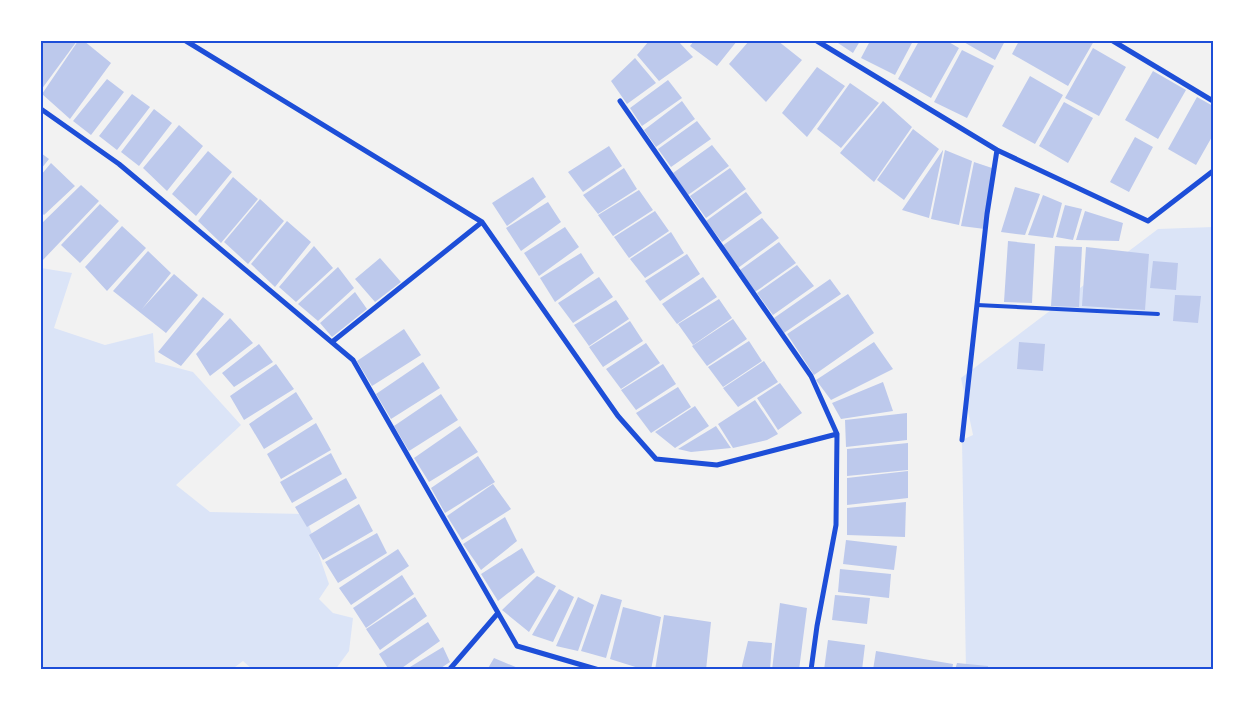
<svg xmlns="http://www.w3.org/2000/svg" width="1254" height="711" viewBox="0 0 1254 711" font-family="'Fira Sans',sans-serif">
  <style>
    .green { fill: #dbe4f7 }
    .building { fill: #bdc9ec }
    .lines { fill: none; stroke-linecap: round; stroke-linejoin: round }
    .service { stroke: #1d4ed8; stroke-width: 4 }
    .minor { stroke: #1d4ed8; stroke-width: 5 }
    .neatline { fill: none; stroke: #1d4ed8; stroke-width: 2 }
  </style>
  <rect width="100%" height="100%" fill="#f2f2f2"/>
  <path class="green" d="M1213,227V670H966L962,440L973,435L961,378L1158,229Z
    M41,268L72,273L54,328L105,345L153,333L155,362L193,372L241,425L176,485L210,512L305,514L329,584L319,599L333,613L353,618L349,651L335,670H253L243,661L231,670H41Z"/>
  <path class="building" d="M41,41H77L41,90Z
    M78,41H84L111,63L70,119L42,94Z
    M649,41H678L693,57L659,81L637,55Z
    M694,41H737L717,66L690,46Z
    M749,41H778L802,60L766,102L729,64Z
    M835,41H860L853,53Z
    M870,41H913L895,75L861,58Z
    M919,41H947L959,48L931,98L898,79Z
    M962,41H1005L995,60Z
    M1019,41H1094L1068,86L1012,54Z
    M1093,48L1126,67L1099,116L1065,98Z
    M962,50L994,66L967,118L934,102Z
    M635,58L656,83L627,104L611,81Z
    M817,67L845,86L807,137L782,113Z
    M1153,71L1186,90L1158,139L1125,120Z
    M1030,76L1063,95L1035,144L1002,126Z
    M107,79L124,92L91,135L73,121Z
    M668,80L682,98L642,126L630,108Z
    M850,83L879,103L841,148L817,129Z
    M132,94L150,107L117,150L99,136Z
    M1197,97L1213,106V135L1196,165L1168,149Z
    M682,101L695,119L656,147L644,130Z
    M883,101L912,127L874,182L840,153Z
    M1064,102L1093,118L1068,163L1039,146Z
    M154,109L172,123L139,166L121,152Z
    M697,121L711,139L671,167L658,149Z
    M179,125L203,146L167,191L143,168Z
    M913,129L939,149L904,200L877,180Z
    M1135,137L1153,147L1129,192L1110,182Z
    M712,145L729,166L688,195L673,173Z
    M609,146L622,166L583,192L568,172Z
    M945,150L972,161L959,225L931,219Z
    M208,151L232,172L196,216L172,194Z
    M943,151L929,218L902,210L943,150Z
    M41,153L49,159L41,169Z
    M974,162L992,168L985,229L961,226Z
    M51,163L75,186L44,215L41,212V175Z
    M624,168L637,189L598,214L583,195Z
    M730,168L746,189L706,218L690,196Z
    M233,177L258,199L221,243L198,221Z
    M533,177L546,197L507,226L492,203Z
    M81,185L99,201L42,261L41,260V224Z
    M1015,187L1040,194L1025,235L1001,232Z
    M639,190L653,210L613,236L598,215Z
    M746,192L762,213L722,242L706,221Z
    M1043,195L1062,203L1053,238L1028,235Z
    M260,199L284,221L248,264L224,242Z
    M548,202L561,222L521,251L506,228Z
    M100,204L119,221L80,263L61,245Z
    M1065,205L1082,209L1073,240L1056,237Z
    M655,211L669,231L629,258L614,237Z
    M1085,211L1123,223L1119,241L1076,240Z
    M762,218L779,238L738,268L722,246Z
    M287,221L311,242L275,287L251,264Z
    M122,226L146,248L107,291L85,267Z
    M565,227L579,247L539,276L524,253Z
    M671,232L684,253L645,278L630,259Z
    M1008,241L1035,244L1032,303L1004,302Z
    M779,242L796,263L755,292L740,270Z
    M314,246L333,268L296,302L279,287Z
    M1055,246L1082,247L1079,307L1051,306Z
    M1086,247L1149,254L1145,310L1082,306Z
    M148,251L171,273L142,309L174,274L198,295L166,333L113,291Z
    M581,253L594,273L555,302L540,278Z
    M687,254L700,274L660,301L645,281Z
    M380,258L401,282L375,302L355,279Z
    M1153,261L1178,263L1176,290L1150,288Z
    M797,265L814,286L773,315L757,293Z
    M338,267L354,288L318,321L298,304Z
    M599,277L613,297L573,323L558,303Z
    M703,277L717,297L677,324L662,304Z
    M830,279L841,294L784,333L774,318Z
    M355,292L367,309L332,337L320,323Z
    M848,294L874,333L814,375L787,334Z
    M1175,295L1201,296L1198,323L1173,321Z
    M203,297L224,314L181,366L158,352Z
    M719,299L732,318L693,345L678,324Z
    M616,300L629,319L589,346L574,325Z
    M230,318L253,343L210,376L196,354Z
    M733,319L747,339L707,366L692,346Z
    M630,321L643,341L603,367L589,347Z
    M404,329L421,355L372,386L357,361Z
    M749,341L762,361L723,387L708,367Z
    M874,342L893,369L831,400L816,380Z
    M1019,342L1045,344L1043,371L1017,369Z
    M646,343L660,363L621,389L606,369Z
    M259,344L273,362L234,387L222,373Z
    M764,361L778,382L738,407L723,388Z
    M423,362L440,388L391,419L376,394Z
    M276,364L294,389L244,420L230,396Z
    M663,364L676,384L636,410L621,390Z
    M883,382L893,411L841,419L832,403Z
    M780,383L802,413L778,430L757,398Z
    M678,387L691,407L651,433L636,413Z
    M296,392L313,419L264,449L249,424Z
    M441,394L458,420L409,451L394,426Z
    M755,400L778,434L767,440L733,448L718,424Z
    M695,406L709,426L675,448L655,432Z
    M907,413V440L846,447L845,420Z
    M316,423L331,450L281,479L267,454Z
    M460,426L478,452L429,482L414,458Z
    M716,426L731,448L691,452L678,449Z
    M908,443V470L847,476V449Z
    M331,453L342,474L292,503L280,482Z
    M478,456L495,482L445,513L431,488Z
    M908,471V498L847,505V478Z
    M346,478L357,498L307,527L295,507Z
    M493,484L511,509L462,540L447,516Z
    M906,502L905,537L847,535V508Z
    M359,504L373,531L323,560L309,535Z
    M505,517L517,541L481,570L463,544Z
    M377,533L387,553L338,583L325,562Z
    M846,540L897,546L894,570L843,564Z
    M522,548L535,572L498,601L481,574Z
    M398,549L409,566L351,605L339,588Z
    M840,569L891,574L889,598L838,592Z
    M402,575L414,594L366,628L353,608Z
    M537,576L556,586L529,632L502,610Z
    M559,589L574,597L553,642L532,635Z
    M601,594L622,600L606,658L581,651Z
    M835,595L870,598L867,624L832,620Z
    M415,597L427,616L380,650L366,629Z
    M578,597L594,605L578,651L556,646Z
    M780,603L807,608L799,670H772Z
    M623,607L661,617L651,670H645L610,659Z
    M664,615L711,622L706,670H655Z
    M428,622L440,641L399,670H389L379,654Z
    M828,640L865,645L862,670H824Z
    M748,641L772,643L770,670H741Z
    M443,647L450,662L438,670H405Z
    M876,651L953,664L952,670H873Z
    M494,658L518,668L517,670H487Z
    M957,663L988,666V670H955Z"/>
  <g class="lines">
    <path class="service" d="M977,305L1158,314"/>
    <path class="minor" d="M186,41L482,222L618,416L656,459L717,465L837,434
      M817,41L997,150L1148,221L1213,171
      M1113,41L1213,101
      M620,101L811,376L837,434L836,525L817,626L811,670
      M41,109L119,164L353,360L517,646L599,670
      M332,342L482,222
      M962,440L987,214L997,150
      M449,670L498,613"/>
  </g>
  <rect width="1254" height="711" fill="none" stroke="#ffffff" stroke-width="85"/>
  <rect x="42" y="42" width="1170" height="626" class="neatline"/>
</svg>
